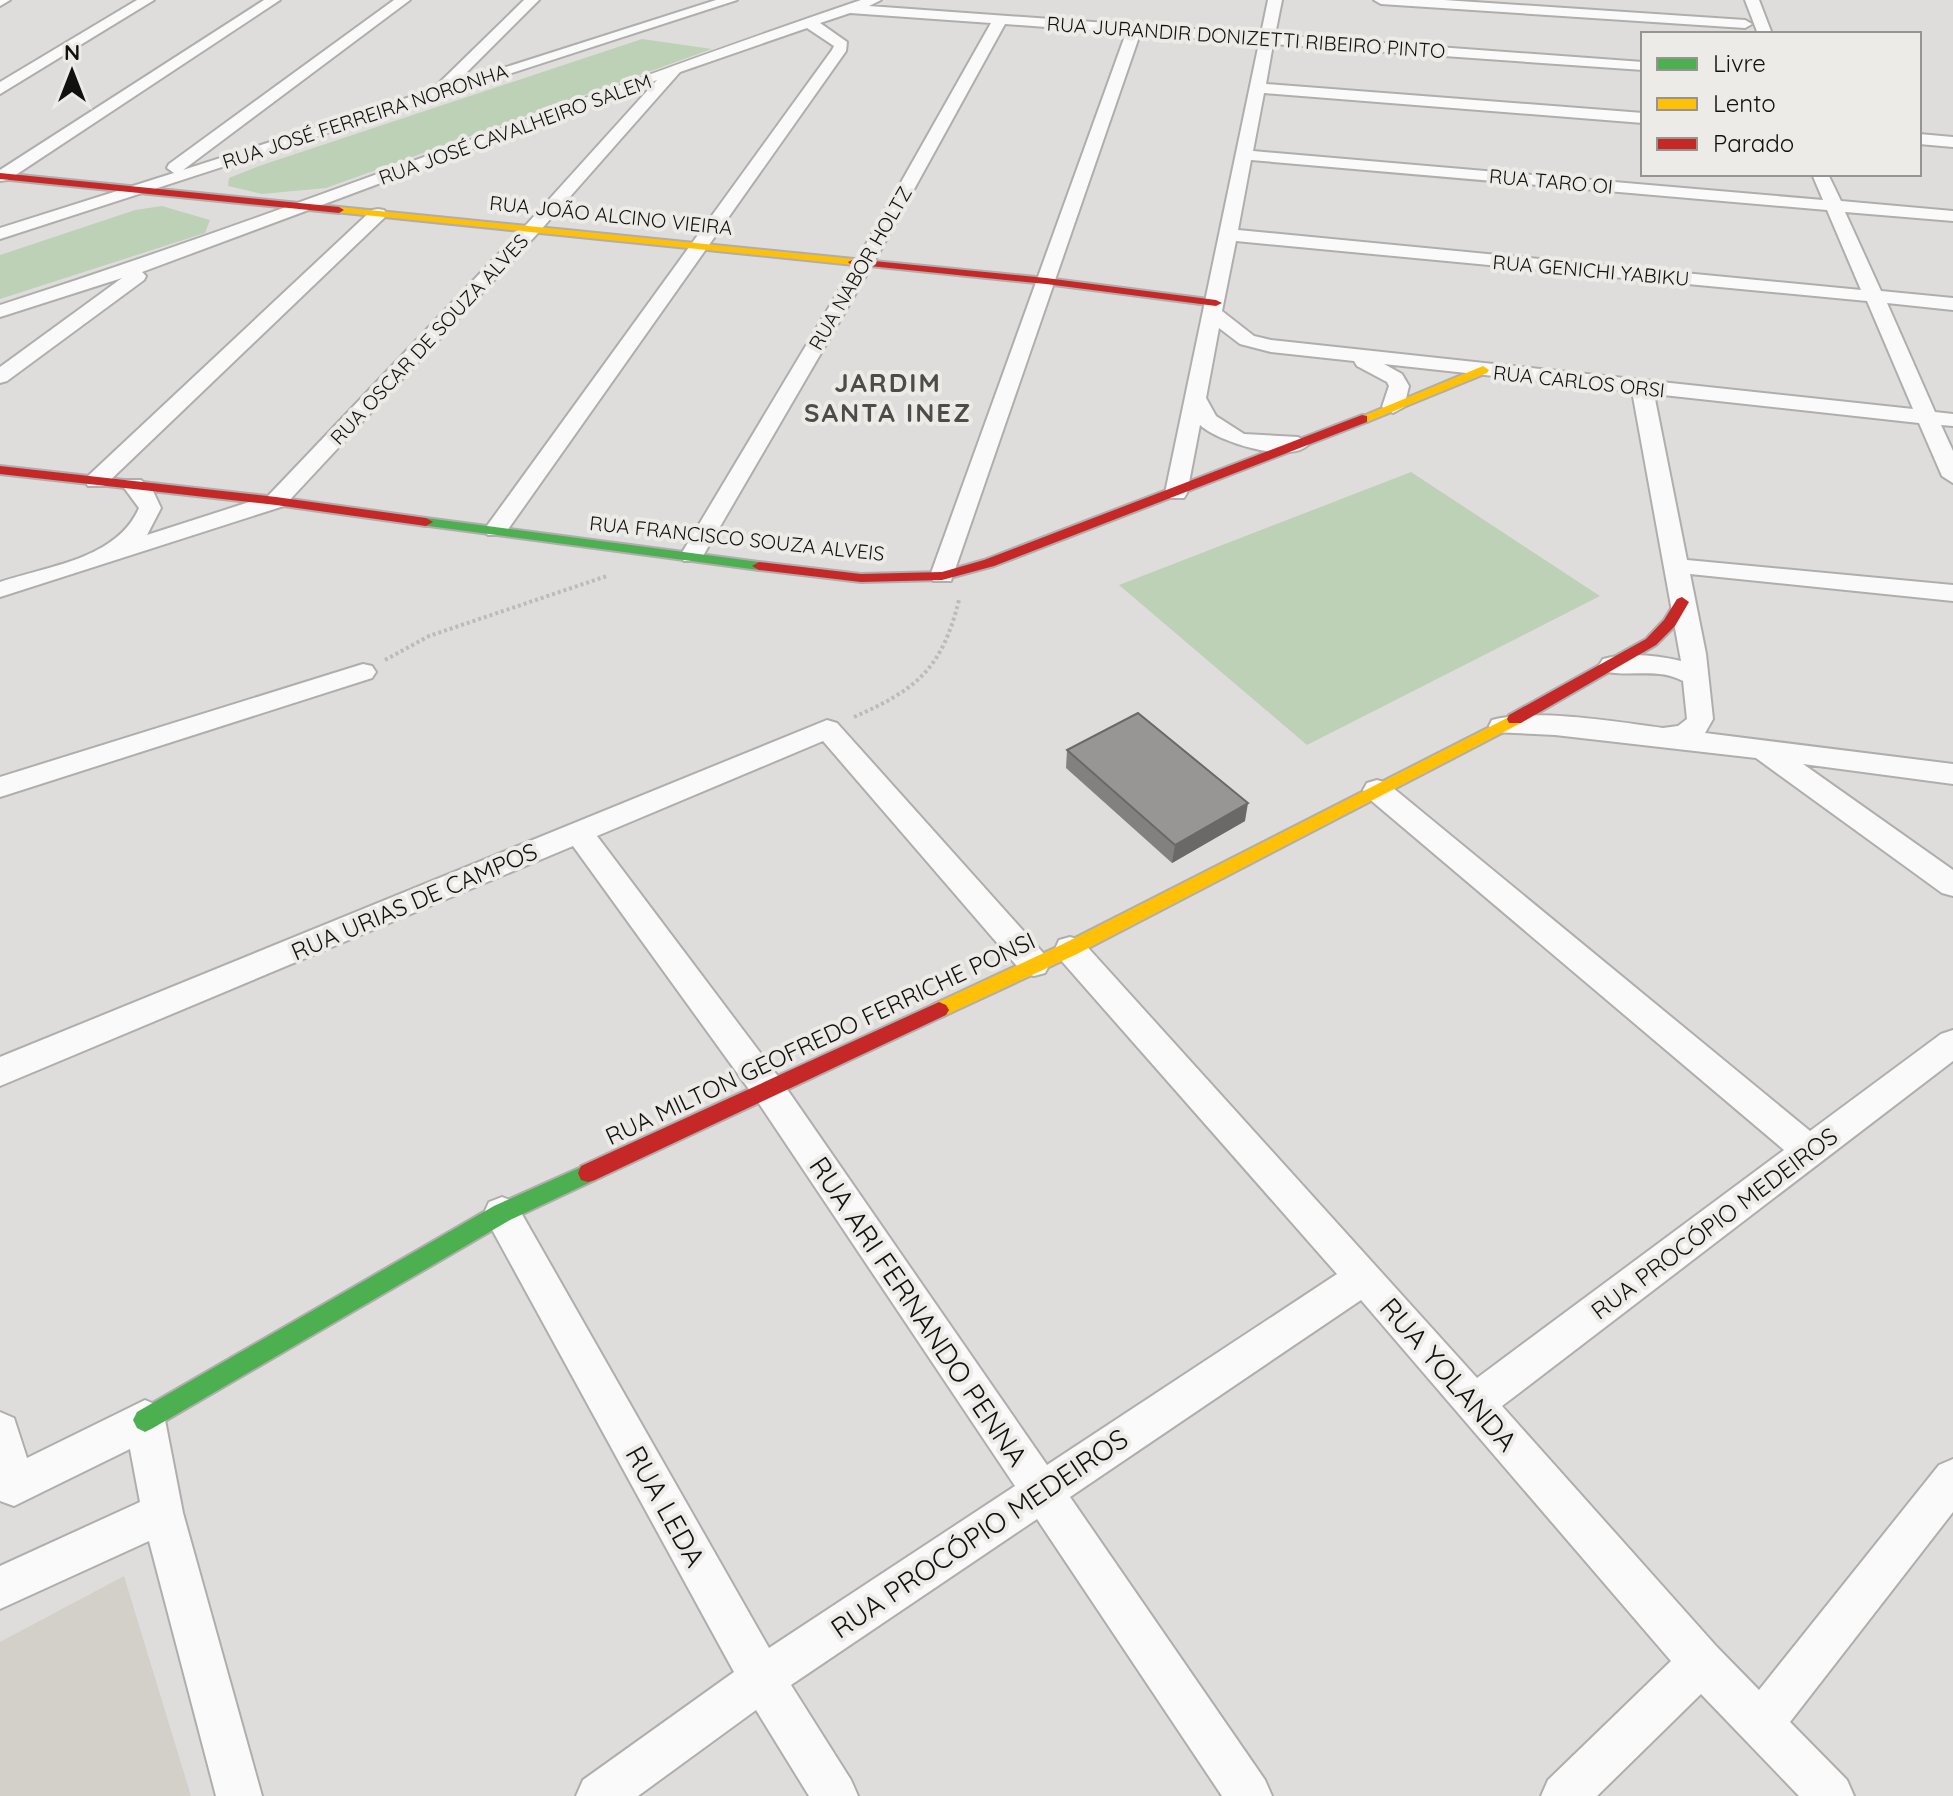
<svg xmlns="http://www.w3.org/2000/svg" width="1953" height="1796" viewBox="0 0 1953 1796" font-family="Quicksand,sans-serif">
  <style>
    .built { fill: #d3d0c9 }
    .green { fill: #bdd1b6 }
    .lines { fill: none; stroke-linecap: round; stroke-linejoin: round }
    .street-casing { stroke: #afaead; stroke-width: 4 }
    .fast-casing { stroke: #afaead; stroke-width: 4 }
    .slow-casing { stroke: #afaead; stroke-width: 4 }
    .jam-casing { stroke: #afaead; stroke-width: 4 }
    .path { stroke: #bbb; stroke-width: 4; stroke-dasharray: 3 3; stroke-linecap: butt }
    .street { fill: #fafafa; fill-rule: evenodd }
    .fast { fill: #4caf50; fill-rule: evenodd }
    .slow { fill: #ffc107; fill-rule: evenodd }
    .jam { fill: #c62828; fill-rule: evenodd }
    .wall { fill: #828180 }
    .shaded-wall { fill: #6a6968 }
    .building { fill: #979695; stroke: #6a6968; stroke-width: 2 }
    .labels { text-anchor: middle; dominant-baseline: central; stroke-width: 8; stroke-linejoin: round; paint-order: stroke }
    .far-street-label { font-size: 20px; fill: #11110f; stroke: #edebe7 }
    .street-label { font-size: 24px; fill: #11110f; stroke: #edebe7 }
    .far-district-label { font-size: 26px; font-weight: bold; letter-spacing: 2px; fill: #4e4c49; stroke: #edebe7 }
    .near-street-label { font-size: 28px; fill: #11110f; stroke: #edebe7 }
  </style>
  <rect width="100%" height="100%" fill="#dfdddb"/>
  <path class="built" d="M124,1576L191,1796H0V1642Z"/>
  <path class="green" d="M642,39L712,49L326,188L262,194L228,186L229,178L259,166Z
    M162,206L210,220L205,233L0,299V255L135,210Z
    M1411,472L1600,596L1307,745L1119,585Z"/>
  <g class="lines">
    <g class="street-casing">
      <path id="street" d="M0,0H10L0,6Z
        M137,0H154L0,94V82Z
        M264,0H280L8,180L0,181V170Z
        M394,0H410L183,170L435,89L437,85L524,0H539L456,83L716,0H737L0,239V228L174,173L167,168L169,164Z
        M861,0H881L869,6L1261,34L1268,0H1282L1275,35L1643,62V70L1273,44L1266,84L1643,113V123L1264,93L1253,151L1823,200L1812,174H1828L1841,201L1953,211V221L1845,212L1881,291L1953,298V310L1887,303L1935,412L1953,414V426L1941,425L1953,451V483L1942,476L1919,423L1654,394L1687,560L1953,585V601L1690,574L1706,654L1713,719L1705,733L1953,764V784L1803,764L1953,870V896L1942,893L1756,758L1555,735L1492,732L1489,726L1492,720C1535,708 1618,722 1663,728L1678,726L1687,719L1683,681C1656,667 1630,678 1603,671L1599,665L1603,659C1628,652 1656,655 1681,661L1632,391L1384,364L1402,374L1409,386L1404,407L1393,413L1382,407L1389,386L1387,382L1357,366L1354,361L1271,352L1240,344L1219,328L1206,398L1216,416L1244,434L1298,437L1309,444C1291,465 1218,442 1200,425L1187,493L1184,498H1168L1165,493L1259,43L1140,34L951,581H933L930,576L1126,33L1005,24L874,262L700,561H684L680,556L856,262L991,23L850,13L820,23L847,42L846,51L504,535H488L484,530L832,50L834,46L807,28L680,72L538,233L284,506L0,597V582C48,566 117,559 139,508L122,485L125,480H141L153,491L161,508L147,535L268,496L526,225L657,80L142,272L146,276L144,280L7,381L0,383V367L122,278L0,317V305C290,212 573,98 861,0ZM1251,160L1827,210L1861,290L1238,230ZM1236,241L1867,301L1913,409L1271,340L1254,336L1222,311Z
        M1374,0H1444L1745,20L1752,24L1745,28L1381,4Z
        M1745,0H1759L1772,34H1758Z
        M1919,134L1953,137V147L1919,144Z
        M378,209L384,210L387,214L384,218L104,486H88L85,481L88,476L372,210Z
        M363,664L372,666L376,672L372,678L0,797V777Z
        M827,720L837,723L1045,955L1050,964L1045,973L1034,976L1023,973L823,741L597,836L780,1079L1047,1465L1337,1274L1059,958L1055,949L1059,940L1070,937L1081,940L1477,1378L1784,1150L1367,797L1363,790L1367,783L1377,780L1387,783L1810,1131L1941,1034L1953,1030V1061L1502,1406L1717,1647L1759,1690L1939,1465L1953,1459V1512L1790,1722L1847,1780L1854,1796H1799L1701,1694L1597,1796H1541L1548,1780L1671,1661L1361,1300L1070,1497L1265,1780L1272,1796H1222L1037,1519L791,1685L851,1780L858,1796H809L756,1710L638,1796H576L583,1780L734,1672L489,1224L484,1213L489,1202L502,1197L515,1202L769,1648L1015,1486L756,1099L573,846L0,1086V1057Z
        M145,1400L159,1406L165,1420L183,1513L262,1796H216L149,1541L0,1609V1566L140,1502L130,1449L14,1506L0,1501V1412L14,1418L27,1458Z"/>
    </g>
    <g class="fast-casing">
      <path id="fast" d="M426,518L759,562L766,566L759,570L421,525V519Z
        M588,1164L595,1166L598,1173L595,1180L510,1220L153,1428L145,1432L137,1428L133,1420L137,1412L494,1206Z"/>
    </g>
    <g class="slow-casing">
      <path id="slow" d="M339,207L854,259L860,262L854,265L335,212L334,210Z
        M1483,366L1489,370L1487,373L1367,422L1356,419Z
        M1515,714L1523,719L1521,723L1077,954L946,1015L939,1018L932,1015L929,1010L932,1005L1063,944Z"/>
    </g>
    <g class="jam-casing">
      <path id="jam" d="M0,173L339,207L344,210L339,213L0,179Z
        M854,259L1046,278L1216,300L1222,303L1216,306L1046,284L850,264L848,262Z
        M1362,415L1367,416V422L994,566L942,580L861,582L759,570L752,566L759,562L861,574L942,572L984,560Z
        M0,466L276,497L426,518L433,522L426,526L276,505L0,474Z
        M1682,597L1689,602L1675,626L1656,645L1521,723H1509L1507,719L1509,715L1646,639L1664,620L1677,599Z
        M939,1002L946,1005L949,1010L946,1015L595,1180L588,1182L581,1180L578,1173L581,1166Z"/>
    </g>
    <path class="path" d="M385,660L429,636L607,576
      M854,717C918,689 942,668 959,600"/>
    <use href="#street" class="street"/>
    <use href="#fast" class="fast"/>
    <use href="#slow" class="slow"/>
    <use href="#jam" class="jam"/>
  </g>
  <path class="wall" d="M1067,750L1245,821L1172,863L1066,768Z"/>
  <path class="shaded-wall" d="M1248,803L1245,821L1172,863L1175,845Z"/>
  <path class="building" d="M1138,713L1248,803L1175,845L1067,750Z"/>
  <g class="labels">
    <g class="far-street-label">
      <text transform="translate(1246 37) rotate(4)">RUA JURANDIR DONIZETTI RIBEIRO PINTO</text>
      <text transform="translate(365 116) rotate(-18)">RUA JOSÉ FERREIRA NORONHA</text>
      <text transform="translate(515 129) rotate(-20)">RUA JOSÉ CAVALHEIRO SALEM</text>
      <text transform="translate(1551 181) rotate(5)">RUA TARO OI</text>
      <text transform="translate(611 215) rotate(6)">RUA JOÃO ALCINO VIEIRA</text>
      <text transform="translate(860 268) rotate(-60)">RUA NABOR HOLTZ</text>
      <text transform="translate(1591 270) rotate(5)">RUA GENICHI YABIKU</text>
      <text transform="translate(429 339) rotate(-47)">RUA OSCAR DE SOUZA ALVES</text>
      <text transform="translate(1579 381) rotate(6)">RUA CARLOS ORSI</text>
      <text transform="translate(737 538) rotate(6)">RUA FRANCISCO SOUZA ALVEIS</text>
    </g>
    <g class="street-label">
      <text transform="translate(414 901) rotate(-23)">RUA URIAS DE CAMPOS</text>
      <text transform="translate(820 1038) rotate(-25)">RUA MILTON GEOFREDO FERRICHE PONSI</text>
      <text transform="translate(1714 1223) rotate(-37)">RUA PROCÓPIO MEDEIROS</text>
    </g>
    <g class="far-district-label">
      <text x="888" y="382">JARDIM<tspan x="888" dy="30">SANTA INEZ</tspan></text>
    </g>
    <g class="near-street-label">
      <text transform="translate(919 1311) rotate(56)">RUA ARI FERNANDO PENNA</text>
      <text transform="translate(1449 1374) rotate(49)">RUA YOLANDA</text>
      <text transform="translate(666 1506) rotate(61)">RUA LEDA</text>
      <text transform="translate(979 1533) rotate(-34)">RUA PROCÓPIO MEDEIROS</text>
    </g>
  </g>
  <rect x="1641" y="32" width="280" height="144" fill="#edebe7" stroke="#959491" stroke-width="2"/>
  <rect x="1657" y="58" width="40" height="12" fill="#4caf50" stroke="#959491" stroke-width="2"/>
  <text x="1713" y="72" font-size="24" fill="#11110f">Livre</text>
  <rect x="1657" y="98" width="40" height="12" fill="#ffc107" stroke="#959491" stroke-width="2"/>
  <text x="1713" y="112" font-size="24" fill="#11110f">Lento</text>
  <rect x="1657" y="138" width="40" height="12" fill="#c62828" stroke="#959491" stroke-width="2"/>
  <text x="1713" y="152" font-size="24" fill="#11110f">Parado</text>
  <g transform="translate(72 72)" stroke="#edebe7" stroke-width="6" paint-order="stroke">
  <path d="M0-6L14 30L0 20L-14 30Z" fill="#11110f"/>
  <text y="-12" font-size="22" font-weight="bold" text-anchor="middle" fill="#11110f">N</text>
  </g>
</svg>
